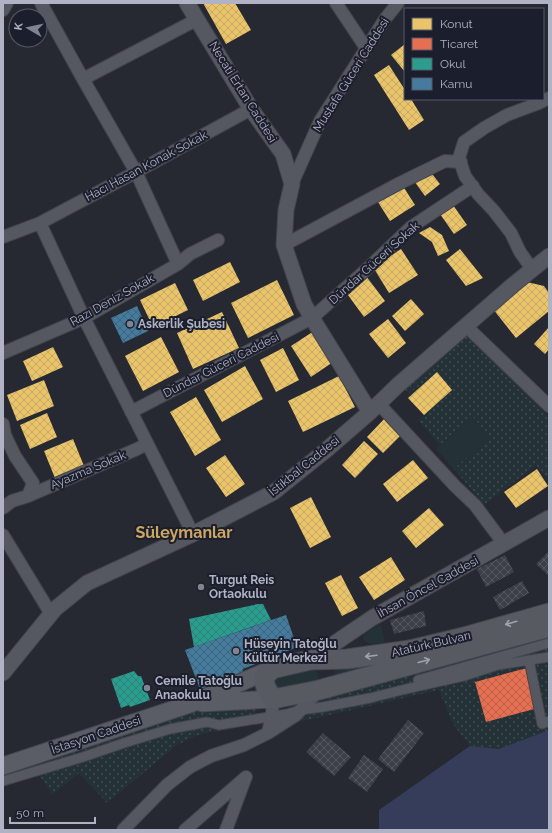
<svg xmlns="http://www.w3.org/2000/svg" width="552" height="833" viewBox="0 0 552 833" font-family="Raleway,sans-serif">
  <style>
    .grass { fill: #243137 }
    .park { fill: url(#park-dots) }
    .water { fill: #353d5a }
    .homes { fill: url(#homes-cross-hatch) }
    .shops { fill: url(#shops-cross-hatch) }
    .schools { fill: url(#schools-cross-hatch) }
    .public { fill: url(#public-cross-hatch) }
    .building { fill: url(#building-cross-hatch) }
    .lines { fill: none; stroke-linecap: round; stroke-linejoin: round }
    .pedestrian-casing { stroke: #43444b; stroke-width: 11 }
    .minor-casing { stroke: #43444b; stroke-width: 14 }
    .tertiary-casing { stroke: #43444b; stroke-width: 17 }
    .secondary-casing { stroke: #44464f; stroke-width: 19 }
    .primary-casing { stroke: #44464f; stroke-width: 21 }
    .pedestrian { stroke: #565861; stroke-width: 9 }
    .minor { stroke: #565861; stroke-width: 12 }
    .tertiary { stroke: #565861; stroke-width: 15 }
    .secondary { stroke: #5a5c66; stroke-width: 17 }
    .primary { stroke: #585a62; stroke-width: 19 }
    .oneway { stroke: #9ea1b0 }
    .poi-dot { fill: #808391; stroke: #1b1e2c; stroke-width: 1.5 }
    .labels { text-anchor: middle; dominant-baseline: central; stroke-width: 4; stroke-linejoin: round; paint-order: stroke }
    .street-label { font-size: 12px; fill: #b0b3c4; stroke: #1b1e2c }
    .poi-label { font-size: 12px; font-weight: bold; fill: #b0b3c4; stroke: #1b1e2c; text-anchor: start }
    .district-label { font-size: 16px; font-weight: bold; fill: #cda661; stroke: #1b1e2c }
  </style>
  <defs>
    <pattern id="park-dots" width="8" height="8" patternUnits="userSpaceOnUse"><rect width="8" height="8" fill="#243137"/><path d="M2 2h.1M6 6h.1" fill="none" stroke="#414c52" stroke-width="1.8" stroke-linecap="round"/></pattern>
    <pattern id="homes-cross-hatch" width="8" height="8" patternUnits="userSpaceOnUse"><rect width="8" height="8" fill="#e9c46a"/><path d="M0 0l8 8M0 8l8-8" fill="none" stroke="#c5a861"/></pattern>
    <pattern id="shops-cross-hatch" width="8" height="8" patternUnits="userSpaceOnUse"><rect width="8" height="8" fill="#e76f51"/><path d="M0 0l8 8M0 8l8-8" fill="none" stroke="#ba614c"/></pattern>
    <pattern id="schools-cross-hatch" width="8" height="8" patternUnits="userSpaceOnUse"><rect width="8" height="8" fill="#2a9d8f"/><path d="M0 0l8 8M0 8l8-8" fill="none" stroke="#2d837a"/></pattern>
    <pattern id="public-cross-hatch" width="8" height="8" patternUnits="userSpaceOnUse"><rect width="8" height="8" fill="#457b9d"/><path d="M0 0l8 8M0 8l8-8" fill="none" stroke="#3f637b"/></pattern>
    <pattern id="building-cross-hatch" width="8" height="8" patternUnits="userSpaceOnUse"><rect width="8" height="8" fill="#3c3f48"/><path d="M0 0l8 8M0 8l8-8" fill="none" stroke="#565861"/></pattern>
  </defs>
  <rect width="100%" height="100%" fill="#272932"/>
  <path class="grass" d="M473,417L490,437L454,469L436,449Z
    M381,624L385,642C378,643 368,646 363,639V636L364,634Z
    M333,666H366L365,668L335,679L334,670Z
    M310,669C318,670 318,675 318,681L276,689C275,685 273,682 275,678Z"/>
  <path class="park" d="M472,327L549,418V481L536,465L484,505L457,472L454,469L490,437L473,417L440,445L418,420L452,389L437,372L409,394L403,387Z
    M549,625V730L499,749L470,746L453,724L439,690L281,726L307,702Z
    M254,706L256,712L253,717L240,727L200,734L177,745L107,803L79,773L52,795L38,773L3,787V767L182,710Z"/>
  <path class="water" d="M549,730V830H379V810L470,746L499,749Z"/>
  <path class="homes" d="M203,3H235L251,30L226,44Z
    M405,44V72L391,55Z
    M389,65L405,90V99H411L424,120L409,130L374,75Z
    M429,170L440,184L425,196L414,181Z
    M401,183L415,205L390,221L376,199Z
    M453,205L467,225L454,234L440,214Z
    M430,227L442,235L449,251L438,256L432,242L419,233Z
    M401,249L418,275L389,293L373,267Z
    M460,249L483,278L466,286L446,260Z
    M230,262L240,282L203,301L193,280Z
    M366,276L385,301L364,317L345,291Z
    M277,280L294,315L248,338L231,303Z
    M527,282L544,286L549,293V311L516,338L493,309Z
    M175,283L188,310L153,327L140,300Z
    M411,299L424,314L405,331L392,316Z
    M222,312L239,348L193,369L177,333Z
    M388,319L406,343L388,358L369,334Z
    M549,327V349L545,354L534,344Z
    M314,331L333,362L311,377L291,346Z
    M161,337L179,372L143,391L125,356Z
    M53,347L63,367L32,381L23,361Z
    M283,348L299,380L276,392L260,360Z
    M245,366L263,399L222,422L204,390Z
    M437,372L452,390L424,415L408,398Z
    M339,376L355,407L303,432L288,401Z
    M44,380L54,406L17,421L7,395Z
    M196,397L221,440L195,456L170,412Z
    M47,413L57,437L30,449L20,425Z
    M387,416L403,433L383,453L367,437Z
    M73,439L84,466L55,478L44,451Z
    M364,441L378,454L355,478L342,465Z
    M225,455L245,484L226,497L206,468Z
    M413,460L428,478L397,502L383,484Z
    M537,469L548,486L516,508L504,492Z
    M311,497L331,537L310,548L290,508Z
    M429,508L444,525L416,548L402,531Z
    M391,557L405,580L374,600L359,577Z
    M341,575L358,608L342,616L325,583Z"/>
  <path class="shops" d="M527,668L538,708L486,722L475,682Z"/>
  <path class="schools" d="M258,604H263L271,620L194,647L189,619Z
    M134,671L138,676H141L150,700L130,707L129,705L121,708L111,679Z"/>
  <path class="public" d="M137,306L148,331L123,343L111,318Z
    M286,615L297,647L243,669L242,674L200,689L185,650Z"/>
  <path class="building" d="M549,551V576L536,564Z
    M505,555L514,572L486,587L477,569Z
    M522,581L529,593L500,610L493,597Z
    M424,611L426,626L394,634L390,620Z
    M408,720L424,733L394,772L378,759Z
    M323,733L351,757L334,776L306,752Z
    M364,755L383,769L367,792L348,778Z"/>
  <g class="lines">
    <g class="pedestrian-casing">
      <path id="pedestrian" d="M529,660L542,724L549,721
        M418,680L549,643
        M3,781L83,757L124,743L170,729L207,722L219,725L287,714L300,710L323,707L370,698L406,689L464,676L498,665L549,657"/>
    </g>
    <g class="minor-casing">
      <path id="minor" d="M41,3L83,79L136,172L178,264
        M336,3L366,48
        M3,10L7,3
        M83,79L198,19
        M292,184L320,121L385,19L398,3
        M40,223L84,318L193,534
        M3,237L40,223L136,172L251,109
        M284,245L398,184L445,161L461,162
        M532,269L520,252L511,233L494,211L478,194L465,176L459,158L464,142L484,128L507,115L539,103L549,98
        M466,326L549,406
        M3,353L84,318L178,264L190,254L218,240
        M379,404L455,486L475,505L504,544
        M131,412L312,318L368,268L411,227L473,186
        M3,424L5,435L15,456L33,483L28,496L12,501L3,508
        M28,496L137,449L147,444
        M3,535L51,614
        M268,733L272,714L273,699
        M123,830L167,785L190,767L211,756L244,745L268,733L296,715L318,691
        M185,830L246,777
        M226,830L245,779"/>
    </g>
    <g class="tertiary-casing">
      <path id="tertiary" d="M187,3L251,109L283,154L292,184L286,210L284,245L304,304L312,318L370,412
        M310,660L372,618L549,518
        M3,673L55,609L87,583L193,534L274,492L325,451L370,412L398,385L513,285L549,256"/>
    </g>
    <g class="secondary-casing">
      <path id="secondary" d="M202,703L273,699
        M3,766L190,704L272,669"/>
    </g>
    <g class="primary-casing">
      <path id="primary" d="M549,613L464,637L410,650L347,659L310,660L272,669L264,677C264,687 268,691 273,699L319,690L549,627"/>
    </g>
    <use href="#pedestrian" class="pedestrian"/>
    <use href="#minor" class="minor"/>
    <use href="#tertiary" class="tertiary"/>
    <use href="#secondary" class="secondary"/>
    <use href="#primary" class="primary"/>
  </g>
  <defs><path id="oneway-shaft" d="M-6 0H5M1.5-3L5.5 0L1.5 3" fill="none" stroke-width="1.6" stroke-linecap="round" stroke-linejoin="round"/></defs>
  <g class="oneway">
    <use href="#oneway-shaft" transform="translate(511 623) rotate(164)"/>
    <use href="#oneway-shaft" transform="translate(371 656) rotate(173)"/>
    <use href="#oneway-shaft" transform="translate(424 661) rotate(-15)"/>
  </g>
  <g class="poi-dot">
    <circle cx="130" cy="324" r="4"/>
    <circle cx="201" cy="587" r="4"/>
    <circle cx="236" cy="651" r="4"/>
    <circle cx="147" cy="688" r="4"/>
  </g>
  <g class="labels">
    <g class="street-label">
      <text transform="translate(351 75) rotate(-58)">Mustafa Güceri Caddesi</text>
      <text transform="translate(243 92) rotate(58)">Necati Ertan Caddesi</text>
      <text transform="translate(146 166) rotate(-28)">Hacı Hasan Konak Sokak</text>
      <text transform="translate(374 263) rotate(-42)">Dündar Güceri Sokak</text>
      <text transform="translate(112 300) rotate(-29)">Razı Deniz Sokak</text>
      <text transform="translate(221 365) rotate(-27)">Dündar Güceri Caddesi</text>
      <text transform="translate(304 466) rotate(-39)">İstikbal Caddesi</text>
      <text transform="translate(88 470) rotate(-23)">Ayazma Sokak</text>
      <text transform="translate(428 587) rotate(-29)">İhsan Öncel Caddesi</text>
      <text transform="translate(431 644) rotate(-13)">Atatürk Bulvarı</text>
      <text transform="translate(96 735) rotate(-19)">İstasyon Caddesi</text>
    </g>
    <g class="poi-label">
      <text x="138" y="324">Askerlik Şubesi</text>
      <text x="209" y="580">Turgut Reis<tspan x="209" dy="14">Ortaokulu</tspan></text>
      <text x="244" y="644">Hüseyin Tatoğlu<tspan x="244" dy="14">Kültür Merkezi</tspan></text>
      <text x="155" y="681">Cemile Tatoğlu<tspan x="155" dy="14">Anaokulu</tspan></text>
    </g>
    <g class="district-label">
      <text x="184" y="532">Süleymanlar</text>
    </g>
  </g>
  <rect width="552" height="833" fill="none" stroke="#b0b3c4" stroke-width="8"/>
  <rect x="404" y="8" width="140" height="92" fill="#1b1e2c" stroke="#575a69"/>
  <rect x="412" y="18" width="20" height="12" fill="#e9c46a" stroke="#575a69"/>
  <text x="440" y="28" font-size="12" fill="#b0b3c4">Konut</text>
  <rect x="412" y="38" width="20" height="12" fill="#e76f51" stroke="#575a69"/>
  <text x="440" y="48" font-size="12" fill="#b0b3c4">Ticaret</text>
  <rect x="412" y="58" width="20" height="12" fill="#2a9d8f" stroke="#575a69"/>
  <text x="440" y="68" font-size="12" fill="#b0b3c4">Okul</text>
  <rect x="412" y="78" width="20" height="12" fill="#457b9d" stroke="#575a69"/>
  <text x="440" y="88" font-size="12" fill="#b0b3c4">Kamu</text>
  <g transform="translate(28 28) rotate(279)"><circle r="19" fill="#1b1e2c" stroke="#575a69"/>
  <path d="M0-3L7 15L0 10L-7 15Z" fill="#808391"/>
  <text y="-6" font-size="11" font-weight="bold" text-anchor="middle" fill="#b0b3c4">K</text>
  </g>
  <path d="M10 817v6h85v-6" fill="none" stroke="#b0b3c4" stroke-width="2"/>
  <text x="16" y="817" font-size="12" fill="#b0b3c4" stroke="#1b1e2c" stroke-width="3" paint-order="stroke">50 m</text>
</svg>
